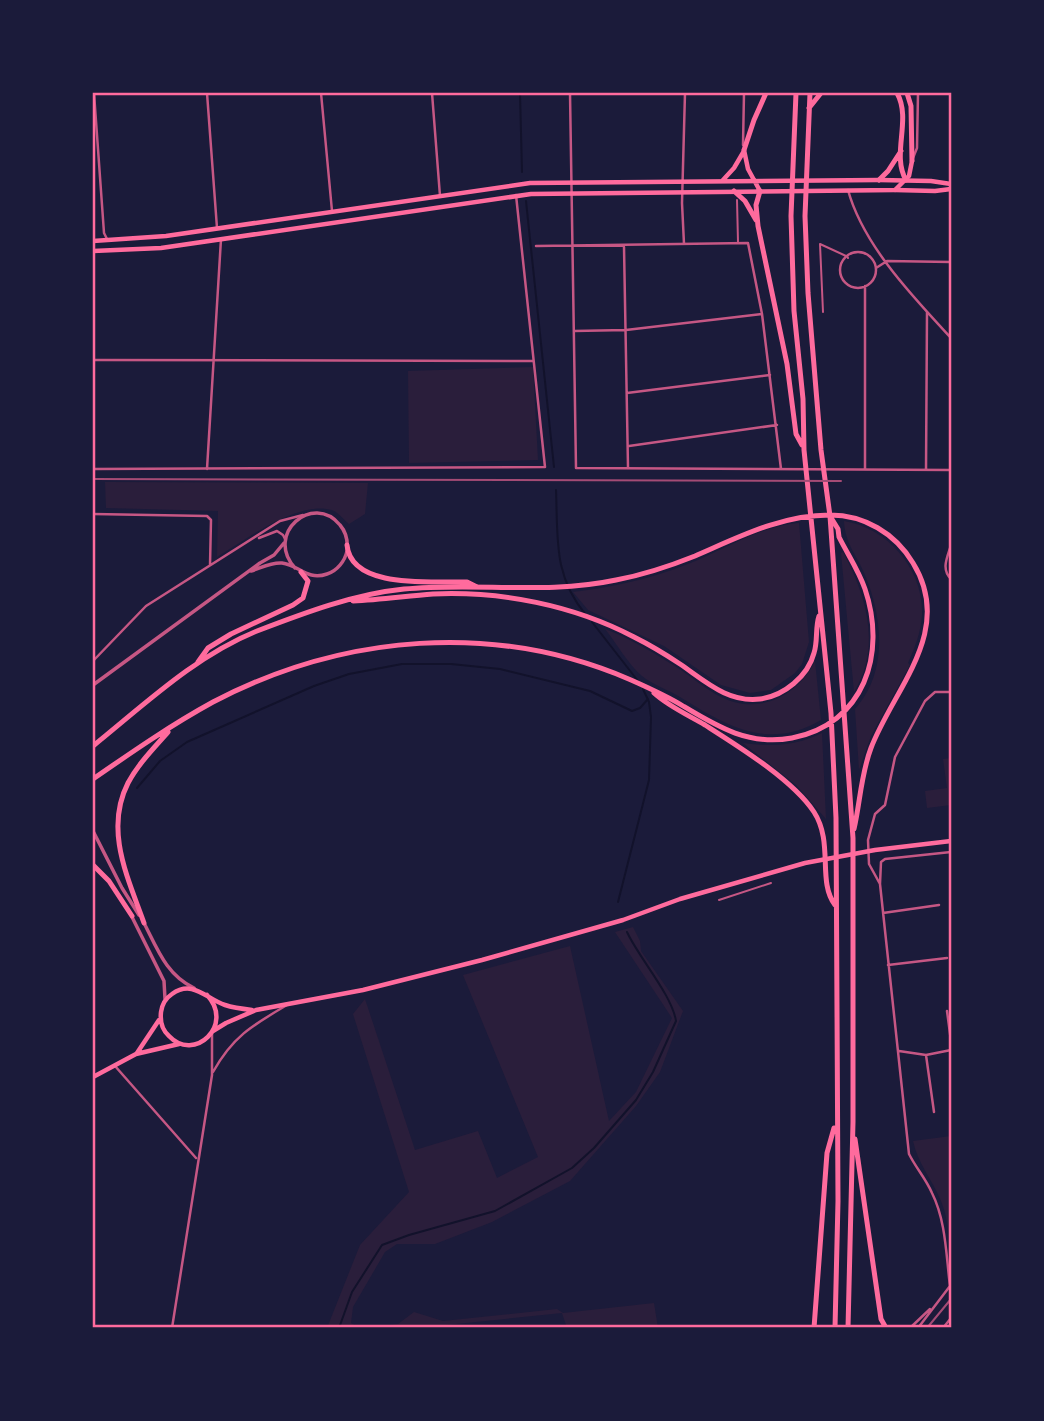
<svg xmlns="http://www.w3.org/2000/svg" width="1044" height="1421" viewBox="0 0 1044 1421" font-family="'Nunito Sans',sans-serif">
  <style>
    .green { fill: #2a1e3b }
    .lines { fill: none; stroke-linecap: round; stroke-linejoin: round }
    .stream { stroke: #12122b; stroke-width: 2 }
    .service { stroke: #c65784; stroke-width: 2 }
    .pedestrian { stroke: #c65784; stroke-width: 2 }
    .minor { stroke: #c65784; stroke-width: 2.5 }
    .tertiary { stroke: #c65784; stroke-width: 3.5 }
    .secondary { stroke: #ff6b9d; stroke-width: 4.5 }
    .primary { stroke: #ff6b9d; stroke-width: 4.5 }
    .motorway { stroke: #ff6b9d; stroke-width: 5 }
    .rail { stroke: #a44b75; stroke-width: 2 }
    .neatline { fill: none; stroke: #ff6b9d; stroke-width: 2.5 }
  </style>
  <rect width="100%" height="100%" fill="#1b1b3a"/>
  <path class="green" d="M533,367L538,460L409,463L408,371Z
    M105,482L368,483L365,514L349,524C344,520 338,512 332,510C298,500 245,540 217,557L218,511L106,508Z
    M844,521C888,528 924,570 922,615C921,632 915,647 908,663L910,665L871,736L859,770L855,709C888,673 883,618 865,575C857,555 845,544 844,521Z
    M799,523L809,642L802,664L795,673L771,690L750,693L721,685L664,646L588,610L573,592C612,587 651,579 688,564C724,550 760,526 799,523Z
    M843,552C866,595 882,647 854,692L841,553Z
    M605,629C632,639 657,655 681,670C694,679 707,690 721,697C758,716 798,696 815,661L821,720C768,751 727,726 680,697C669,690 653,685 642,676C628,664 617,644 605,629Z
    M822,733L826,819L796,785L743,743C771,747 796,746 822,733Z
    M951,758V805L927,808L925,791L947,788L943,759Z
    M633,927L640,941L641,951L683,1011L660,1072L636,1106L570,1181L492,1222L435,1244H397L385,1252L353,1307L351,1323L359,1328H327L360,1245L409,1192L353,1014L365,999L415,1150L478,1131L497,1178L538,1157L463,975L570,946L609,1121L636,1092L672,1018L615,932Z
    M951,1136V1262C949,1242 949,1220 941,1201C932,1179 918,1164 913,1141Z
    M654,1303L658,1328H567L562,1313L417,1328H368L398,1324L414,1312L443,1321L557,1309L563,1313Z"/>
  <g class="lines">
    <path class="stream" d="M520,93L522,172
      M526,201L554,467
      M556,490C558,538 553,576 586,615
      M592,622L638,681
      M137,788L160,761L187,742L314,686L349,674L402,664H451L500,669L590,691L632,711L640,708L648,699
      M618,902L649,780L651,717L649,702L643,689
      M339,1328L352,1292L382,1245L409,1235L495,1211L572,1168L594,1148L636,1100L653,1072L676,1021C672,995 639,958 627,932"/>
    <path class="service" d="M823,312L820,244L846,256"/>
    <path class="pedestrian" d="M737,200L738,242
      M847,256L848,258
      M719,900L771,883"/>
    <path class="minor" d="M94,93L104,233L107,239
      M207,93L217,228
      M321,93L332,211
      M432,93L440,196
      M570,93L576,468L951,470
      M743,145L744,93
      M913,158L917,148L918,93
      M848,190C863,245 913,297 951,338
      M684,244L682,203L685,93
      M536,246L748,243L762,314L781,469
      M624,247L628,467
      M840 270a18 18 0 1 1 36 0a18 18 0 1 1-36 0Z
      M876,268L887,261L951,262
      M574,331L626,330L762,314
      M93,360L533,361
      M627,393L770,375
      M629,446L777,425
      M865,468V286
      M93,469L545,467L516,195
      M207,469L221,239
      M926,470L927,312
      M93,514L207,516L211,520L210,565
      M259,538L277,531L283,535L285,539
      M951,545C947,558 941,569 951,579
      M93,661L146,606L280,521L303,515
      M880,884L869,864L868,840L875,814L885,805L895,757L925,701L935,692H951
      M883,913L939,905
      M888,965L947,958
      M947,1011L951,1041
      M899,1051L926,1055L951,1050
      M926,1055L934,1112
      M115,1066L196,1158
      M213,1072C233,1036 253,1025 287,1005
      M950,1286C946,1255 946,1221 932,1193C926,1179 916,1168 909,1154L880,884L881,862L885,859L951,852
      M172,1328L212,1075V1033
      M910,1328L930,1309
      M918,1328L950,1286
      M943,1328L951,1318"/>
    <path class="tertiary" d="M251,571C261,568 271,562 282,563C299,565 307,581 327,574C337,571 345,561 347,551C348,542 346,532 340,525C313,492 264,534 295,568
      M93,685L260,563L274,555L284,543
      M93,831L122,888L139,915
      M132,917L164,981L165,999
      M143,921C157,948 166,975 194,988"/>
    <path class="secondary" d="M879,180L931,181L951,184
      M895,190L935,191L951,189
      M207,995C235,1025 194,1063 169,1036C162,1030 160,1021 161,1012C162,1005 166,998 172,994C193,979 206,999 225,1005C234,1008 243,1009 252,1010
      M213,1031L226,1023L256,1010L363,990L482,960L623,920L680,899L805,863L875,850L951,841
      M137,1053L159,1020
      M93,1077L136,1054L179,1044"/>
    <path class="primary" d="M744,150L748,169L760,191
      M723,180L734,168L744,151
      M93,241L166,236L530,183L879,180
      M93,251L161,248L531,194L895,190L909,176L912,161"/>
    <path class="motorway" d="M796,93L791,216L794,311L803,399L804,450L831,713L836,818L838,1201L835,1328
      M810,93L805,216L808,293L821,450L830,516L853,838V1122L848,1328
      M897,93C912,120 891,154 906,180
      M907,93L911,106L912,161
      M809,108L821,93
      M744,150L754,120L766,93
      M879,180L888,171L901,151
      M734,191L745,201L756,220
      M760,191L756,205L758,226L787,364L796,434L802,445
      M347,545C351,590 434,581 467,582L477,587
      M353,601C380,600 406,596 433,594C501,591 573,605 634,637C650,645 665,654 680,664C705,681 728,703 760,699C784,696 808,676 814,653C818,641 815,628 819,616
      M198,662L208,648L231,634L293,605L303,598L308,581L301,572
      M654,693C668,706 688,715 705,725C738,746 793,780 814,812C834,843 817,881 835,905
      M93,746C144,705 195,656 257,631C304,613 354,594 404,589C475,582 546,595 616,580C643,575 670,566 695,556C739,537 781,515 830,515C864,515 895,533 913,563C955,631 894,688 871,748C861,774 860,803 854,829
      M93,779C132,752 171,725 213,702C343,634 495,621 631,680C649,688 667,696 683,706C718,727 749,746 792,738C864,724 887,654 865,589C859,571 848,555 839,537L838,529L830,516
      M93,865L109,881L132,916
      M144,923C128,878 104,830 128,783C138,764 154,748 168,732
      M855,1139L881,1319L886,1328
      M814,1328L827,1153L834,1128"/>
    <path class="rail" d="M93,479L841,481
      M927,1328L951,1299"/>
  </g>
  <rect width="1044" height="1421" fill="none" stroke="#1b1b3a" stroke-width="189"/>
  <rect x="94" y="94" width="856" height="1232" class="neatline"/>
</svg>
